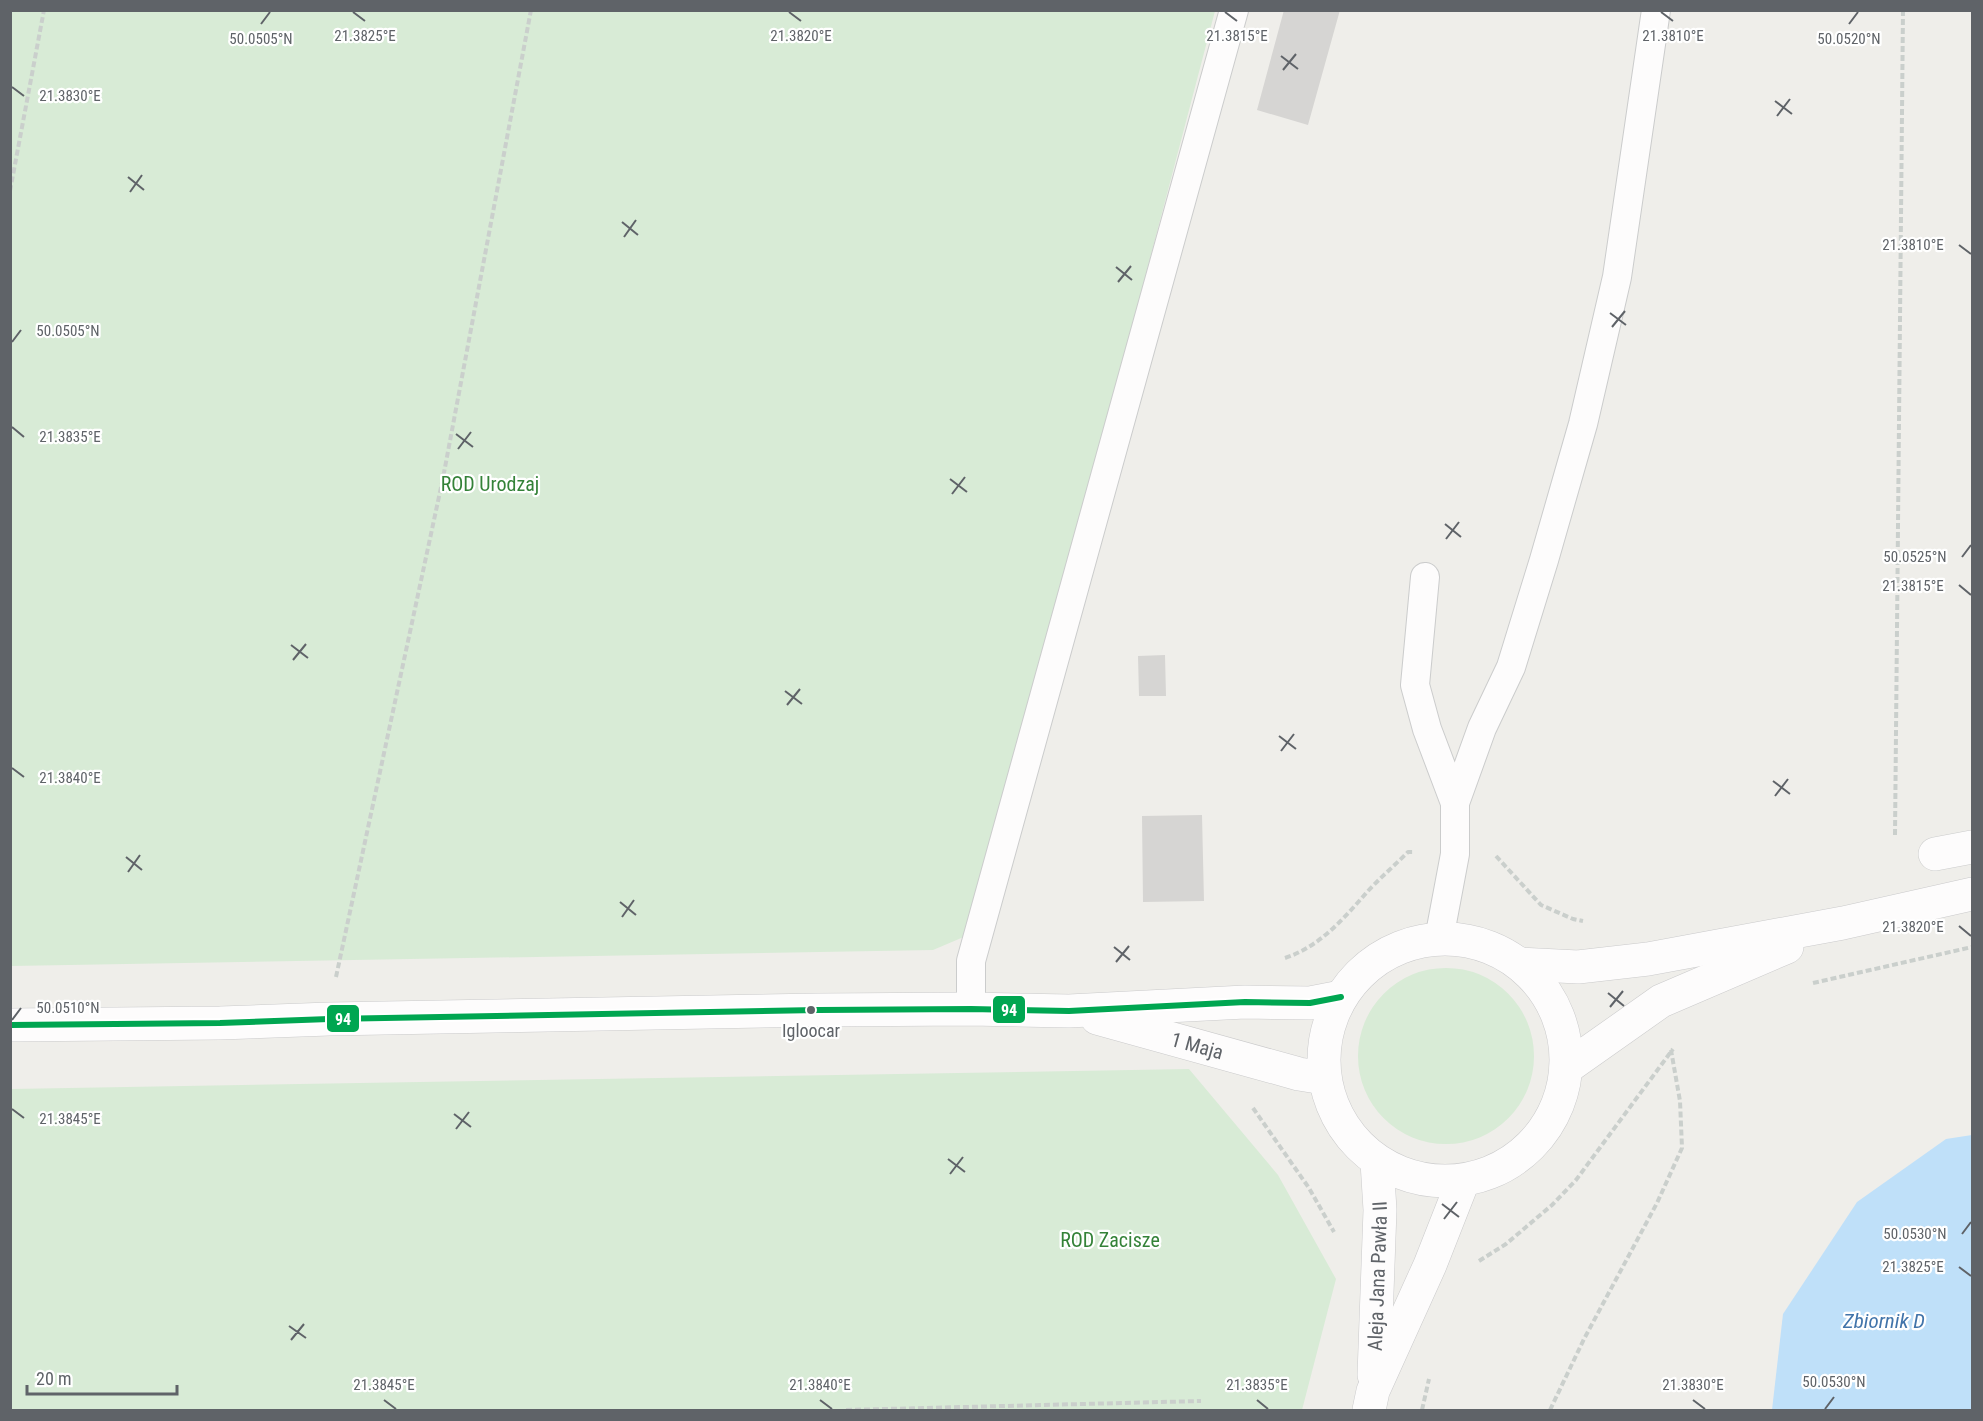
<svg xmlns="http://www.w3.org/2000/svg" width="1983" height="1421" viewBox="0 0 1983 1421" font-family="'Roboto Condensed',sans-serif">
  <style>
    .green { fill: #d8ebd6 }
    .water { fill: #bfe0f9 }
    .building { fill: #d6d5d3 }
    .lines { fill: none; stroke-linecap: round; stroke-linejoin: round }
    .lane-casing { stroke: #cbcccc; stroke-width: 30 }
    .street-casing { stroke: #cbcccc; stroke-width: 34 }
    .secondary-casing { stroke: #cacacb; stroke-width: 34 }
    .path { stroke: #cacfcc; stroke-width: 4; stroke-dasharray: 6 3; stroke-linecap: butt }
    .lane { stroke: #fdfcfc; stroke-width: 28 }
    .street { stroke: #fdfcfc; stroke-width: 33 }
    .secondary { stroke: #fdfcfc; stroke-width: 33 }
    .bus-1-casing { stroke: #fff; stroke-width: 10 }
    .bus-1 { stroke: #00a651; stroke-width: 6 }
    .ticks { fill: none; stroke: #5f6368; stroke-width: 2 }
    .bus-dot { fill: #5f6368; stroke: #fff; stroke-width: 2 }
    .labels { text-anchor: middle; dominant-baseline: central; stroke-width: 4.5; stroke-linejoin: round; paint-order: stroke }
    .bus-label { font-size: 18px; fill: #5f6368; stroke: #fff }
    .park-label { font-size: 20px; fill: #348238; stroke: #fff }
    .street-label { font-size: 20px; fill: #5f6368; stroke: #fff }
    .water-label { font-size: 21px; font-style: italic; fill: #4174aa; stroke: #fff }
    .ticks-label { font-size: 15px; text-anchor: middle; fill: #5f6368; stroke: #fff; stroke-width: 4.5; stroke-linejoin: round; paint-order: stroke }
    .line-badge { stroke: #fff; stroke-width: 2 }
    .badge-label { font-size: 16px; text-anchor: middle; font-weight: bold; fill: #fff }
  </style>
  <rect width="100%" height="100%" fill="#efeeea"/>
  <path class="green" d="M10,11H1215L973,933L933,950L11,966Z
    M1358 1056a88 88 0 1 1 176 0a88 88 0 1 1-176 0Z
    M1189,1069L1278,1175L1336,1279L1302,1410H11V1089Z"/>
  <path class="water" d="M1972,1135V1410H1772L1783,1314L1857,1202L1946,1139Z"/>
  <path class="building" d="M1284,10H1340L1308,125L1257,110Z
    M1165,655L1166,696H1139L1138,656Z
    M1202,815L1204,901L1143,902L1142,816Z"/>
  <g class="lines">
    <g class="lane-casing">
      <path id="lane" d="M1425,577L1415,685L1427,729L1455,803
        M1439,939L1455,854V803L1482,728L1511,667L1544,560L1583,424L1617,277L1656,10
        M971,1009V961L1234,10"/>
    </g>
    <g class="street-casing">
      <path id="street" d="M1935,854L1972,847"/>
    </g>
    <g class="secondary-casing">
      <g id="secondary">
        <circle cx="1445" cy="1060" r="121"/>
        <path d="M1520,964L1578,967L1648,959L1843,923L1972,894"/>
        <path id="s1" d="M1097,1018L1299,1074L1324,1078"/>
        <path d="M10,1025L220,1023L329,1019L818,1010L971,1009L1069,1011L1245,1002L1310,1003L1341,997"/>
        <path d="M1566,1068L1661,1001L1787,947"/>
        <path id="s2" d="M1374,1375L1380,1210L1377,1162"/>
        <path d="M1369,1410L1373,1391L1430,1265L1463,1181"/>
      </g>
    </g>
    <path class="path" d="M10,191L44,10
      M1895,835L1903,10
      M1496,856L1541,905L1573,919L1583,921
      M1285,958C1321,946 1344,918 1368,891C1381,877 1395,865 1408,852H1413
      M336,977L443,478L531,10
      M1813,983L1972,947
      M1253,1108L1309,1188L1334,1232
      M1479,1261L1506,1244L1552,1205L1576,1180L1673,1049
      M846,1410L1201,1401
      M1422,1410L1429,1379
      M1550,1410L1584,1339L1657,1203L1682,1148L1680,1101L1671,1050"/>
    <use href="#lane" class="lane"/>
    <use href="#street" class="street"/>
    <use href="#secondary" class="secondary"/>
    <g class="bus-1-casing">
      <path id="bus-1" d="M10,1025L220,1023L329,1019L818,1010L971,1009L1069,1011L1245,1002L1310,1003L1341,997"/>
    </g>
    <use href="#bus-1" class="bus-1"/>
  </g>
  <path class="ticks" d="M353,12L365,21M789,12L801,21M1225,12L1237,21M1661,12L1673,21M261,24L270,12M1849,24L1858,12M1281,56L1298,69M1283,70L1296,54M12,87L24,96M1775,101L1792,114M1777,116L1790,99M128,177L144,190M130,192L142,175M622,222L638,235M624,237L636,220M1959,245L1971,254M1116,267L1132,280M1118,282L1131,266M1610,313L1626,325M1612,327L1625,311M12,342L21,330M12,427L24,437M456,434L473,447M458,449L471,432M950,479L967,492M952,494L965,477M1445,524L1461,537M1446,539L1459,522M1962,557L1971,545M1959,585L1971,595M291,645L308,658M293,660L306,644M785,691L802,704M787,705L800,689M1279,736L1296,749M1281,751L1294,734M12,768L24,777M1773,781L1790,794M1775,796L1788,779M126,857L142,870M128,872L140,855M620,902L636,915M622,917L634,900M1959,926L1971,936M1114,947L1130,960M1116,962L1129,946M1608,993L1624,1006M1610,1007L1623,991M12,1020L21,1008M12,1109L24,1118M454,1114L471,1127M456,1129L469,1112M948,1159L965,1172M950,1174L963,1157M1442,1204L1459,1217M1444,1219L1457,1202M1962,1234L1971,1222M1959,1267L1971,1276M289,1326L306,1338M291,1340L304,1324M384,1400L396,1409M820,1400L832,1409M1257,1400L1268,1409M1693,1400L1705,1409M1825,1409L1834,1397"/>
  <circle class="bus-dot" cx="811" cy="1010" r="5"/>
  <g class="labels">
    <g class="bus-label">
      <text x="811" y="1030">Igloocar</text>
    </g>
    <g class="park-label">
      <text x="490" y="484">ROD Urodzaj</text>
      <text x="1110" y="1240">ROD Zacisze</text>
    </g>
    <g class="street-label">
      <text stroke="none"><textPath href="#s1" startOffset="104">1 Maja</textPath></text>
      <text stroke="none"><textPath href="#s2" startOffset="99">Aleja Jana Pawła II</textPath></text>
    </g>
    <g class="water-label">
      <text x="1884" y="1321">Zbiornik D</text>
    </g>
  </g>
  <g class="ticks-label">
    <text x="365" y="41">21.3825°E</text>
    <text x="801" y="41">21.3820°E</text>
    <text x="1237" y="41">21.3815°E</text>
    <text x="1673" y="41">21.3810°E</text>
    <text x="261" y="44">50.0505°N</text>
    <text x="1849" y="44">50.0520°N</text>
    <text x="70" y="101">21.3830°E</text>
    <text x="1913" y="250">21.3810°E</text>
    <text x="68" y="336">50.0505°N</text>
    <text x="70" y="442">21.3835°E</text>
    <text x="1915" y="562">50.0525°N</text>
    <text x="1913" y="591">21.3815°E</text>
    <text x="70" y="783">21.3840°E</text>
    <text x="1913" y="932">21.3820°E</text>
    <text x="68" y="1013">50.0510°N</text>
    <text x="70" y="1124">21.3845°E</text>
    <text x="1915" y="1239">50.0530°N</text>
    <text x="1913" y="1272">21.3825°E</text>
    <text x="1834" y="1387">50.0530°N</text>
    <text x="384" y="1390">21.3845°E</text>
    <text x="820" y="1390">21.3840°E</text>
    <text x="1257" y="1390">21.3835°E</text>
    <text x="1693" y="1390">21.3830°E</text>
  </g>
  <g class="line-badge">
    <rect x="992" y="995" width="34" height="29" rx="6" fill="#00a651"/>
    <rect x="326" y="1004" width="34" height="29" rx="6" fill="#00a651"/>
  </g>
  <g class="badge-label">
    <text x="1009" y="1016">94</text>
    <text x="343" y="1025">94</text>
  </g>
  <rect width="1983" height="1421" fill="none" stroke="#5f6368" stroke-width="24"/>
  <path d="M27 1385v9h150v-9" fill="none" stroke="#5f6368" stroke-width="3"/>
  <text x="36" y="1385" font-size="18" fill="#5f6368" stroke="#ffffff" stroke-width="4.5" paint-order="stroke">20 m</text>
</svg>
